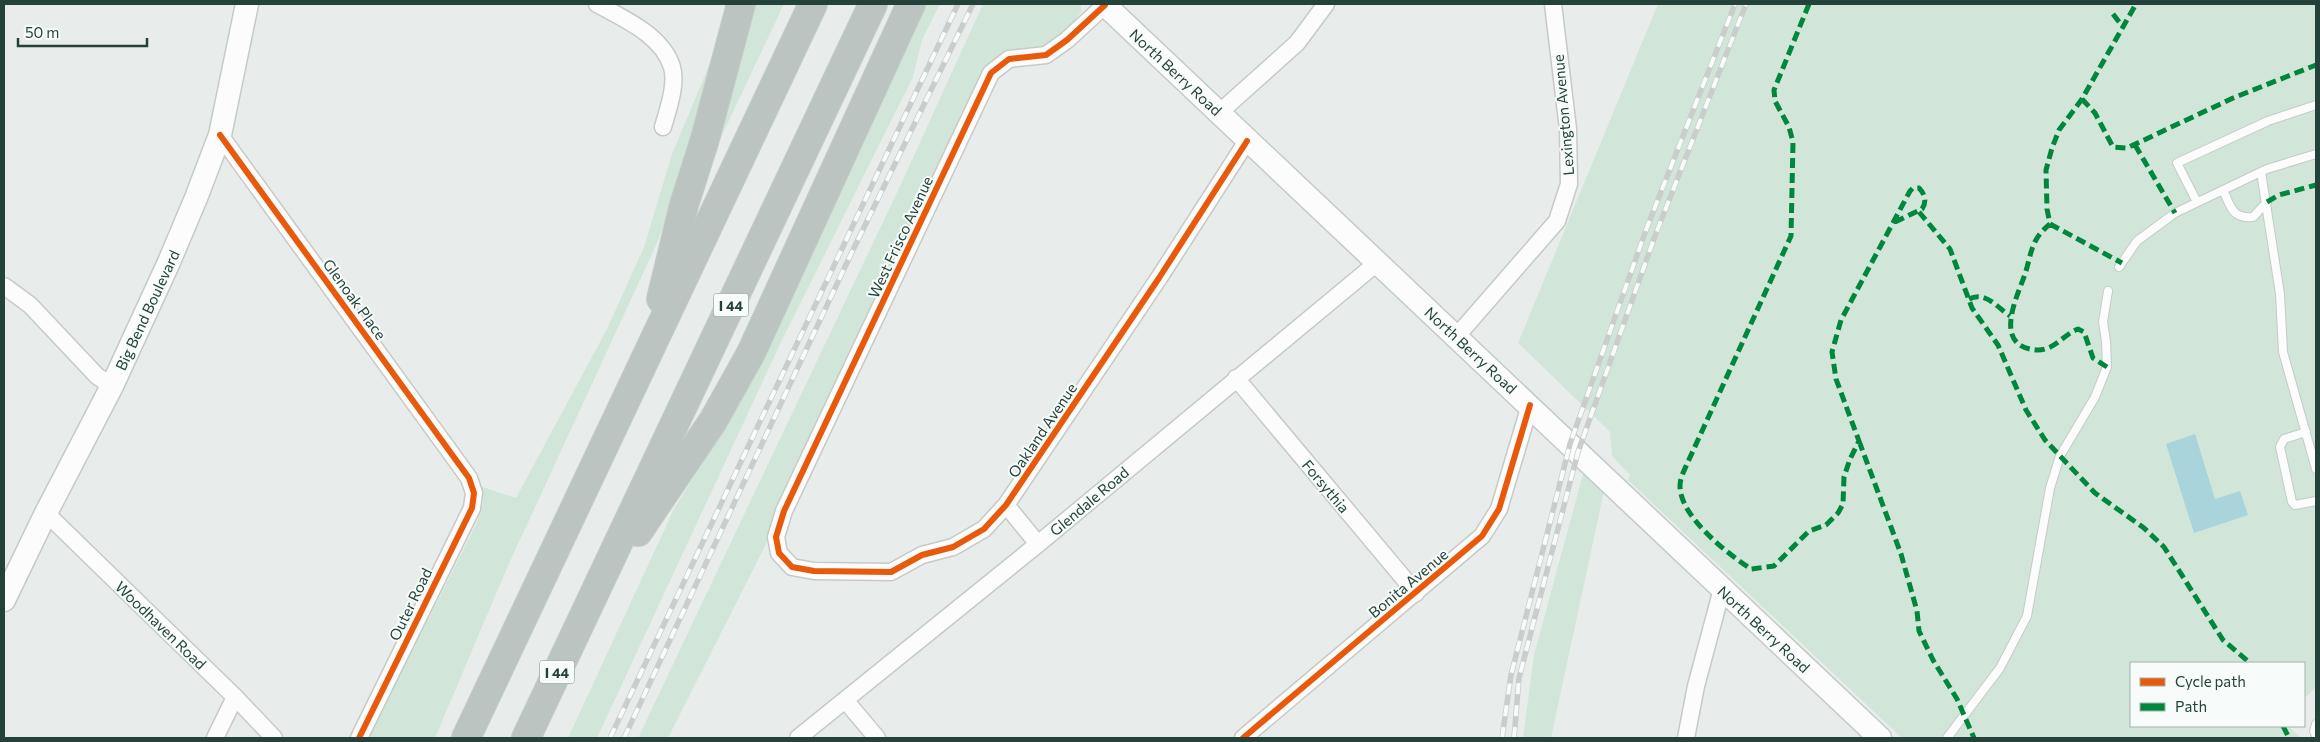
<svg xmlns="http://www.w3.org/2000/svg" width="2320" height="742" viewBox="0 0 2320 742" font-family="Commissioner,sans-serif">
  <style>
    .green { fill: #d1e6d8 }
    .water { fill: #a9d4db }
    .lines { fill: none; stroke-linecap: round; stroke-linejoin: round }
    .service-casing { stroke: #c5cac8; stroke-width: 10 }
    .minor-casing { stroke: #c5cac8; stroke-width: 19 }
    .secondary-casing { stroke: #c3cbc8; stroke-width: 25 }
    .motorway-casing { stroke: #c3ccc9; stroke-width: 30 }
    .service { stroke: #fcfcfc; stroke-width: 8 }
    .minor { stroke: #fcfcfc; stroke-width: 16 }
    .secondary { stroke: #fcfcfc; stroke-width: 22 }
    .motorway { stroke: #bcc4c2; stroke-width: 28 }
    .rail-casing { stroke: #c9cdcc; stroke-width: 5.5 }
    .rail { stroke: #f7fbf9; stroke-width: 4; stroke-dasharray: 11; stroke-linecap: butt }
    .quiet { stroke: #00873e; stroke-width: 5; stroke-dasharray: 10 5; stroke-linecap: butt }
    .cycleway-casing { stroke: #f7fbf9; stroke-width: 9 }
    .cycleway { stroke: #e8590c; stroke-width: 6 }
    .labels { text-anchor: middle; dominant-baseline: central; stroke-width: 4; stroke-linejoin: round; paint-order: stroke }
    .shield { fill: #f7fbf9; stroke: #637a73; stroke-width: 1 }
    .shield-label { font-size: 14px; font-weight: bold; fill: #24423a }
    .street-label { font-size: 15px; fill: #24423a; stroke: #f7fbf9 }
  </style>
  <rect width="100%" height="100%" fill="#e8edeb"/>
  <path class="green" d="M749,4H784L715,150Z
    M925,4H940L922,40L913,77L782,340L597,738H568L674,509L732,415Z
    M983,4H1081V12L1069,28L1049,45L1028,50L1005,51L983,70L775,513L766,544L668,738H638L901,184Z
    M1658,4H2316V687L2304,699V663H2131V726H2288L2301,738H1902L1628,480L1630,475L1612,456L1610,432L1518,343Z
    M713,56L674,201L657,243L507,568L435,738H368L476,525L483,504L482,487L516,498L607,329L644,247L672,154Z
    M1583,474L1604,491L1551,738H1523L1534,655Z"/>
  <path class="water" d="M2195,434L2215,499L2240,491L2248,515L2194,533L2166,444Z"/>
  <g class="lines">
    <g class="service-casing">
      <path id="service" d="M2261,172L2280,294L2283,352L2316,469
        M2223,190C2231,207 2232,219 2253,217L2267,202
        M2197,202L2177,163L2268,121L2316,105
        M2119,267L2137,241L2175,213L2267,169L2316,154
        M2306,432L2284,439L2280,447L2292,502L2295,505L2316,501
        M2316,724L2314,731L2316,736
        M1947,738L2000,668L2027,616L2050,488L2060,456L2095,397L2107,367L2106,341L2103,322L2108,291"/>
    </g>
    <g class="minor-casing">
      <path id="minor" d="M597,4C624,19 662,35 672,67C677,85 668,109 663,127
        M1105,5L1067,40L1046,55L1009,59L991,73L784,511L776,537L779,553L792,567L814,571L891,572L922,555L953,547L984,529L1006,505L1159,278L1247,141
        M1220,112L1297,43L1326,4
        M220,135L469,478L474,493L472,508L359,738
        M4,286L30,305L97,376L112,386
        M1456,337L1557,221L1569,184L1568,129L1553,4
        M1236,378L1416,593
        M1006,505L1038,544
        M46,513L235,697L274,738
        M845,700L877,738
        M215,738L235,697
        M798,738L1038,544L1378,262
        M1243,738L1482,536L1499,509L1530,405
        M1686,738L1696,686L1722,589"/>
    </g>
    <g class="secondary-casing">
      <path id="secondary" d="M1104,4L1880,738
        M4,600L46,513L112,386L169,262L196,198L220,135L247,4"/>
    </g>
    <g class="motorway-casing">
      <path id="motorway" d="M661,299L684,205L705,139L741,4
        M638,532L713,421L751,353L911,4
        M466,738L813,4
        M526,738L873,4"/>
    </g>
    <use href="#service" class="service"/>
    <use href="#minor" class="minor"/>
    <use href="#secondary" class="secondary"/>
    <use href="#motorway" class="motorway"/>
    <g class="rail-casing">
      <path id="rail" d="M610,738L958,4
        M624,738L851,254L973,4
        M1502,738L1511,675L1570,444L1646,230L1735,4
        M1514,738L1519,678L1578,452L1655,236L1746,4"/>
    </g>
    <use href="#rail" class="rail"/>
    <path class="quiet" d="M1809,4L1774,90L1775,101L1789,127L1793,142L1791,236L1687,464C1684,471 1680,478 1680,486C1680,517 1728,554 1751,569L1774,566L1809,531L1826,525L1838,513L1843,504L1844,477L1850,459L1859,441L1836,379L1832,352L1841,320L1910,191L1913,188H1919C1925,194 1927,202 1922,209L1895,222
      M2113,14L2123,27
      M2082,99L2095,113L2113,147L2127,148L2233,98L2316,65
      M2135,145L2175,213
      M2267,202L2279,195L2316,185
      M1919,212L1950,249L1972,308L1998,345L2026,410L2045,440L2095,493L2144,528L2164,547L2223,640L2250,663
      M2050,224L2122,263
      M1969,299C1985,291 1996,306 2010,316
      M2107,367L2093,358L2084,332L2078,329C2064,334 2055,350 2038,350C1993,348 2015,301 2024,277C2032,255 2029,241 2050,224L2047,209L2046,170L2052,148L2059,130L2082,99L2136,4
      M1859,441L1901,554L1917,611L1919,631L1933,660L1957,699L1974,738
      M2283,726L2289,738"/>
    <g class="cycleway-casing">
      <path id="cycleway" d="M1105,5L1067,40L1046,55L1009,59L991,73L784,511L776,537L779,553L792,567L814,571L891,572L922,555L953,547L984,529L1006,505L1159,278L1247,141
        M220,135L469,478L474,493L472,508L359,738
        M1243,738L1482,536L1499,509L1530,405"/>
    </g>
    <use href="#cycleway" class="cycleway"/>
  </g>
  <g class="labels">
    <g class="shield">
      <rect x="713.5" y="293.5" width="35" height="23" rx="4"/>
      <rect x="539.5" y="660.5" width="35" height="23" rx="4"/>
    </g>
    <g class="shield-label">
      <text x="731" y="305">I 44</text>
      <text x="557" y="672">I 44</text>
    </g>
    <g class="street-label">
      <text transform="translate(1176 72) rotate(43)">North Berry Road</text>
      <text transform="translate(1563 115) rotate(-95)">Lexington Avenue</text>
      <text transform="translate(900 237) rotate(-65)">West Frisco Avenue</text>
      <text transform="translate(355 299) rotate(54)">Glenoak Place</text>
      <text transform="translate(147 310) rotate(-65)">Big Bend Boulevard</text>
      <text transform="translate(1471 350) rotate(43)">North Berry Road</text>
      <text transform="translate(1042 430) rotate(-56)">Oakland Avenue</text>
      <text transform="translate(1326 486) rotate(50)">Forsythia</text>
      <text transform="translate(1089 501) rotate(-40)">Glendale Road</text>
      <text transform="translate(1408 583) rotate(-40)">Bonita Avenue</text>
      <text transform="translate(410 604) rotate(-64)">Outer Road</text>
      <text transform="translate(161 625) rotate(44)">Woodhaven Road</text>
      <text transform="translate(1764 629) rotate(43)">North Berry Road</text>
    </g>
  </g>
  <rect width="2320" height="742" fill="none" stroke="#24423a" stroke-width="10"/>
  <rect x="2130" y="662" width="175" height="65" fill="#f7fbf9" stroke="#a3b1ad"/>
  <rect x="2140" y="678" width="25" height="8" fill="#e8590c" stroke="#a3b1ad"/>
  <text x="2175" y="687" font-size="15" fill="#24423a">Cycle path</text>
  <rect x="2140" y="703" width="25" height="8" fill="#00873e" stroke="#a3b1ad"/>
  <text x="2175" y="712" font-size="15" fill="#24423a">Path</text>
  <path d="M18 38v8h129v-8" fill="none" stroke="#24423a" stroke-width="2.5"/>
  <text x="25" y="38" font-size="15" fill="#24423a" stroke="#f7fbf9" stroke-width="4" paint-order="stroke">50 m</text>
</svg>
